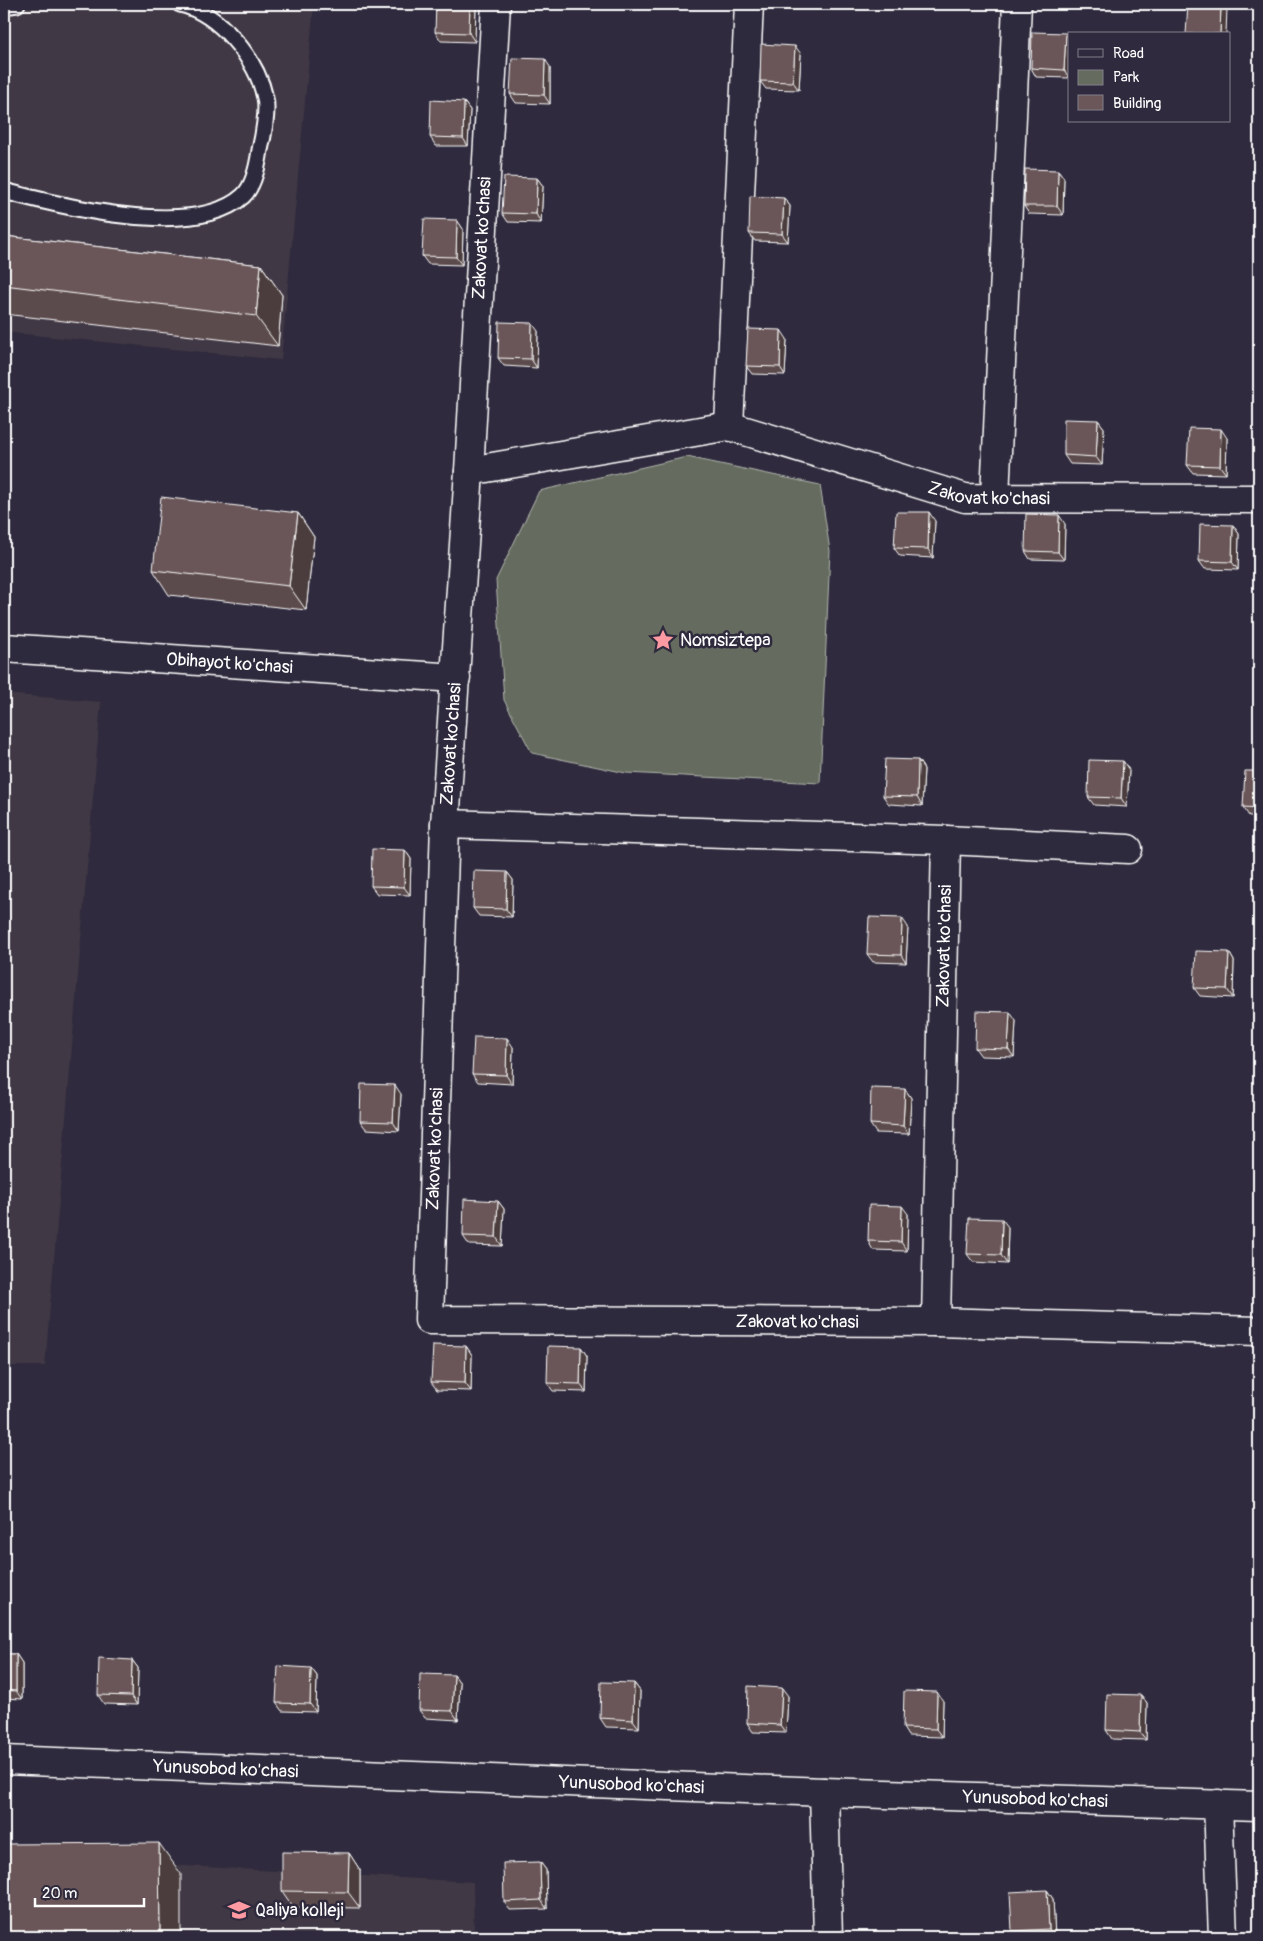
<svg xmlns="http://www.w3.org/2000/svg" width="1263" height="1941" viewBox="0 0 1263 1941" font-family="Pangolin,sans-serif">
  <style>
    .built { fill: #413845 }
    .green { fill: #656c5f; stroke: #b2b6af }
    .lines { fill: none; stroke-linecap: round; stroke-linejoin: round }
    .lane-casing { stroke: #fff; stroke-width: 19 }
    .street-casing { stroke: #fff; stroke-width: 31 }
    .lane { stroke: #2f2a3d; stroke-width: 15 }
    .street { stroke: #2f2a3d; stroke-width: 28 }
    .wall { fill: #5c4b4d; stroke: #fff }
    .shaded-wall { fill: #4b3d3e; stroke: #fff }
    .building { fill: #6b5759; stroke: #fff }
    .labels { text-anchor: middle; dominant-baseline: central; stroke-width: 5; stroke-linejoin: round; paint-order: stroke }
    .street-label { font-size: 18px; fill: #fff; stroke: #2f2a3d }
    .poi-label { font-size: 18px; fill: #fff; stroke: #2f2a3d; text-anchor: start }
  </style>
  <rect width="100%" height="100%" fill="#2f2a3d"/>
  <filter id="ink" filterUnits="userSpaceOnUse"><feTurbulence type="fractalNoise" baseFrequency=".02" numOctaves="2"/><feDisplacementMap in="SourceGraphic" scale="10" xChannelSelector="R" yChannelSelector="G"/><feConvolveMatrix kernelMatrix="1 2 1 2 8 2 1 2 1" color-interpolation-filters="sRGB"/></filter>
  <g filter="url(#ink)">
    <path class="built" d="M4,4H314L281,360L4,332Z
      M4,694L101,702L45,1366H4Z
      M4,1856L473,1882L474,1937H4Z"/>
    <path class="green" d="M687,457L820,485L830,551L820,783L626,773L532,753L504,700L496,580L539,491Z"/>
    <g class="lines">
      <g class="lane-casing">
        <path id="lane" d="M4,6L17,4
          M4,191C60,206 195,240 243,196C254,186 258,164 260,150C263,137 268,110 265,98C257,59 219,13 180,4"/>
      </g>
      <g class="street-casing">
        <g id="street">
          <path id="s1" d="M496,4L469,471L445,824L429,1320L936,1322L1259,1331"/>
          <path d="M729,426L749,4"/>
          <path id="s2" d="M469,471L729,426L965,498L1259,499"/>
          <path d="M995,497L1017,4"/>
          <path id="s3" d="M4,648L456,678"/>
          <path d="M445,824L946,840L1128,849"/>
          <path id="s4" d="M936,1322L946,840"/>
          <path id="s5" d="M4,1760L824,1792L1259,1806"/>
          <path d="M824,1792L828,1937"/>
          <path d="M1218,1804L1223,1937"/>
        </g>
      </g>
      <use href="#lane" class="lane"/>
      <use href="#street" class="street"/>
    </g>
    <path class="wall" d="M476,5L475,42L441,41L435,32Z
      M1066,33L1069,38V78L1036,77L1031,68Z
      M801,54L799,90L766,89L760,81Z
      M550,67V104L516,103L510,94Z
      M464,102L470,110L468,146H436L430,137Z
      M1058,170L1064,178L1063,215L1029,214L1024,206Z
      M537,178L543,186L541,223L508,222L502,213Z
      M784,198L790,206L788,242L755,241L749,233Z
      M457,220L463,229L462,265L428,264L422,256Z
      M4,236L261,265L282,295L278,346L4,314Z
      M538,331L537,368L504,366L498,358Z
      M787,339L785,375L752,374L746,366Z
      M1098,420L1104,428L1102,465L1070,464L1064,455Z
      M1227,438L1226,474L1193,473L1187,465Z
      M298,513L314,537L306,610L169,595L153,570Z
      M935,521L933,558L900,556L894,548Z
      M1065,524L1064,560L1030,559L1025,551Z
      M1233,525L1239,534L1238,570L1205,569L1199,561Z
      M918,760L924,769L922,806L889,804L883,796Z
      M1123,761L1129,770L1127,807L1094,805L1088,797Z
      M1259,771V816H1249L1243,807Z
      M405,850L411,859L410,895L377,894L371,886Z
      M507,872L513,880L512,917L479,916L473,908Z
      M908,927L906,963L873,962L867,954Z
      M1229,952L1234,961L1233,998L1200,996L1194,988Z
      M1016,1021L1014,1057L981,1056L975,1048Z
      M513,1047L512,1084L478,1082L472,1074Z
      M905,1089L911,1098L909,1134L876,1133L870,1124Z
      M401,1094L399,1131L366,1129L360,1121Z
      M498,1201L504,1209L502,1246L469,1245L463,1236Z
      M908,1214L907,1251L873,1250L868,1241Z
      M1008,1227L1007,1264L973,1262L967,1254Z
      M466,1346L472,1355L471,1391L437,1390L431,1382Z
      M581,1347L587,1356L586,1392L553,1391L547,1383Z
      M4,1654H16L22,1663V1699L4,1698Z
      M132,1660L138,1668L137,1705L104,1704L98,1695Z
      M311,1668L317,1676L316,1712L282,1711L276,1703Z
      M454,1675L460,1683L458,1720L425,1718L419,1710Z
      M634,1683L640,1691L639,1728L606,1727L600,1718Z
      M1141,1695L1147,1703L1146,1740L1112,1739L1106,1730Z
      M788,1696L786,1733L753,1732L747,1723Z
      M943,1701L942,1737L908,1736L903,1728Z
      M349,1853L360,1870V1908L293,1907L282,1891Z
      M540,1862L546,1870L547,1909L510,1910L504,1902Z
      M1047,1890L1053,1899L1055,1937H1016L1012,1931Z"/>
    <path class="shaded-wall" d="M470,4H475L476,5L475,42L469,33Z
      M1221,4H1224L1227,8L1226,34H1220Z
      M1066,33L1069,38V77L1064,70Z
      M795,46L801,54L799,90L793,82Z
      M545,59L550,67V104L544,95Z
      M464,102L470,110L468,146L463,138Z
      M1058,170L1064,178L1063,215L1057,206Z
      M537,178L543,186L541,223L536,214Z
      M784,198L790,206L788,242L782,234Z
      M457,220L463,229L462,265L456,257Z
      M261,265L282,295L278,346L256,316Z
      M532,323L538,331L537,368L531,359Z
      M781,330L787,339L785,375L780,367Z
      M1098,420L1104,428L1102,465L1096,457Z
      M1221,429L1227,438L1226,474L1220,466Z
      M929,512L935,521L933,558L928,549Z
      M298,513L314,537L306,610L289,586Z
      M1059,515L1065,524L1064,560L1058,552Z
      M1233,525L1239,534L1238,570L1232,562Z
      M918,760L924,769L922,806L917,797Z
      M1123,761L1129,770L1127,807L1121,798Z
      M405,850L411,859L410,895L404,887Z
      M507,872L513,880L512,917L506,909Z
      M902,918L908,927L906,963L901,955Z
      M1229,952L1234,961L1233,998L1227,989Z
      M1010,1012L1016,1021L1014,1057L1008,1049Z
      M507,1038L513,1047L512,1084L506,1075Z
      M395,1085L401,1094L399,1131L393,1122Z
      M905,1089L911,1098L909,1134L903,1126Z
      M498,1201L504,1209L502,1246L496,1237Z
      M902,1206L908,1214L907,1251L901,1242Z
      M1002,1219L1008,1227L1007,1264L1001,1255Z
      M466,1346L472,1355L471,1391L465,1383Z
      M581,1347L587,1356L586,1392L580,1384Z
      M16,1654L22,1663V1699L16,1691Z
      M132,1660L138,1668L137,1705L131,1696Z
      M311,1668L317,1676L316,1712L310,1704Z
      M454,1675L460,1683L458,1720L452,1711Z
      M634,1683L640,1691L639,1728L633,1720Z
      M782,1688L788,1696L786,1733L780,1725Z
      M937,1692L943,1701L942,1737L936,1729Z
      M1141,1695L1147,1703L1146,1740L1140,1732Z
      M159,1843L181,1874V1937H160Z
      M349,1853L360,1870V1908L348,1892Z
      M540,1862L546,1870L547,1909L541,1900Z
      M1047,1890L1053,1899L1055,1937L1049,1929Z"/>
    <path class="building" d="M436,4H470L469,33L435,32Z
      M1188,4H1221L1220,34H1186Z
      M1032,32L1066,33L1064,70L1031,68Z
      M761,44L795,46L793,82L760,81Z
      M512,58L545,59L544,95L510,94Z
      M431,100L464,102L463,138L430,137Z
      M1025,169L1058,170L1057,206H1024Z
      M504,177L537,178L536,214L502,213Z
      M750,196L784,198L782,234L749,233Z
      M424,219L457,220L456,257L422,256Z
      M4,236L261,265L256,316L4,285Z
      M499,322L532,323L531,359L498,358Z
      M748,329L781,330L780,367L746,366Z
      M1064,419L1098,420L1096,457L1064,455Z
      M1189,428L1221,429L1220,466L1187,465Z
      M161,497L298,513L289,586L153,570Z
      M896,512H929L928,549L894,548Z
      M1026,514L1059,515L1058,552L1025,551Z
      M1200,524L1233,525L1232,562L1199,561Z
      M885,759L918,760L917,797L883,796Z
      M1089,760L1123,761L1121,798L1088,797Z
      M1245,771H1259V808L1243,807Z
      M372,849L405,850L404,887L371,886Z
      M474,871L507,872L506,909L473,908Z
      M869,917L902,918L901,955L867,954Z
      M1196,951L1229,952L1227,989L1194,988Z
      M976,1011L1010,1012L1008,1049L975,1048Z
      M474,1037L507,1038L506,1075L472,1074Z
      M361,1084L395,1085L393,1122L360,1121Z
      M871,1088L905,1089L903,1126L870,1124Z
      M464,1199L498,1201L496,1237L463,1236Z
      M869,1205L902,1206L901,1242L868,1241Z
      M969,1218L1002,1219L1001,1255L967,1254Z
      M433,1345L466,1346L465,1383L431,1382Z
      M548,1346L581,1347L580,1384L547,1383Z
      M4,1654H16V1691L4,1690Z
      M99,1658L132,1660L131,1696L98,1695Z
      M278,1666L311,1668L310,1704L276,1703Z
      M420,1674L454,1675L452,1711L419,1710Z
      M601,1682L634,1683L633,1720L600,1718Z
      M748,1686L782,1688L780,1725L747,1723Z
      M904,1691L937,1692L936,1729L903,1728Z
      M1107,1694L1141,1695L1140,1732L1106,1730Z
      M159,1843L160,1937H4V1844Z
      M282,1852L349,1853L348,1892L282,1891Z
      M540,1862L541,1900L504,1902L503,1863Z
      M1047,1890L1049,1929L1012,1931L1010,1892Z
      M793,1934V1937H756V1936Z"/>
  </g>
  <defs>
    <g id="sight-bare" transform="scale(1.725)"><path d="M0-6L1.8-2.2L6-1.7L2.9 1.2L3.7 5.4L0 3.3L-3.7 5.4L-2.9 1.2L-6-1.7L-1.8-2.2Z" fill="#ff9aa2" stroke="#2f2a3d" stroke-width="2.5" paint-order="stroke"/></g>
    <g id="university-bare" transform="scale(1.725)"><path d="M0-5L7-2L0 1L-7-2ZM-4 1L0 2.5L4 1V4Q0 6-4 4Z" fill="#ff9aa2" stroke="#2f2a3d" stroke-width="2.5" paint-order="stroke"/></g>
  </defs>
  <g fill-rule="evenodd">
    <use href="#sight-bare" x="663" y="640"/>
    <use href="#university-bare" x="239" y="1910"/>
  </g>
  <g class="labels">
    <g class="street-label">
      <text transform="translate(482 238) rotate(-87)">Zakovat ko'chasi</text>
      <text stroke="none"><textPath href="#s2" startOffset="534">Zakovat ko'chasi</textPath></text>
      <text stroke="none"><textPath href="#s3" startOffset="226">Obihayot ko'chasi</textPath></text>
      <text transform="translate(451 744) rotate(-86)">Zakovat ko'chasi</text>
      <text stroke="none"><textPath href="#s4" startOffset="376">Zakovat ko'chasi</textPath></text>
      <text transform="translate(435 1149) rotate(-88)">Zakovat ko'chasi</text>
      <text stroke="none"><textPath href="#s1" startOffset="1686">Zakovat ko'chasi</textPath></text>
      <text stroke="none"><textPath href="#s5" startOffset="222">Yunusobod ko'chasi</textPath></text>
      <text stroke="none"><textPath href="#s5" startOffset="628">Yunusobod ko'chasi</textPath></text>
      <text stroke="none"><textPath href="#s5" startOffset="1032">Yunusobod ko'chasi</textPath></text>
    </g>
    <g class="poi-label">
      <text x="680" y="640">Nomsiztepa</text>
      <text x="255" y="1910">Qaliya kolleji</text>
    </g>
  </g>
  <rect width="1263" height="1941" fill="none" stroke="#2f2a3d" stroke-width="20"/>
  <rect x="10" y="10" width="1243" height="1921" fill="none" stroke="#fff" stroke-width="2" filter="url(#ink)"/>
  <rect x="1068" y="32" width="162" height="90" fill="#2f2a3d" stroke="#827f8b"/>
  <rect x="1078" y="49" width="25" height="8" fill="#2f2a3d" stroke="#827f8b"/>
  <text x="1113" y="58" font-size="15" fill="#ffffff">Road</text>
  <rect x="1078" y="70" width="25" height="15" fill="#656c5f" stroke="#827f8b"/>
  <text x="1113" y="82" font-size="15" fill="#ffffff">Park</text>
  <rect x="1078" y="95" width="25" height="15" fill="#6b5759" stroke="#827f8b"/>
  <text x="1113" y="108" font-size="15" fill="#ffffff">Building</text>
  <path d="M35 1898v8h109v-8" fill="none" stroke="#ffffff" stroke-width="2.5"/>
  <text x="42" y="1898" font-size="15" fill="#ffffff" stroke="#2f2a3d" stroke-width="4" paint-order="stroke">20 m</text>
</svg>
